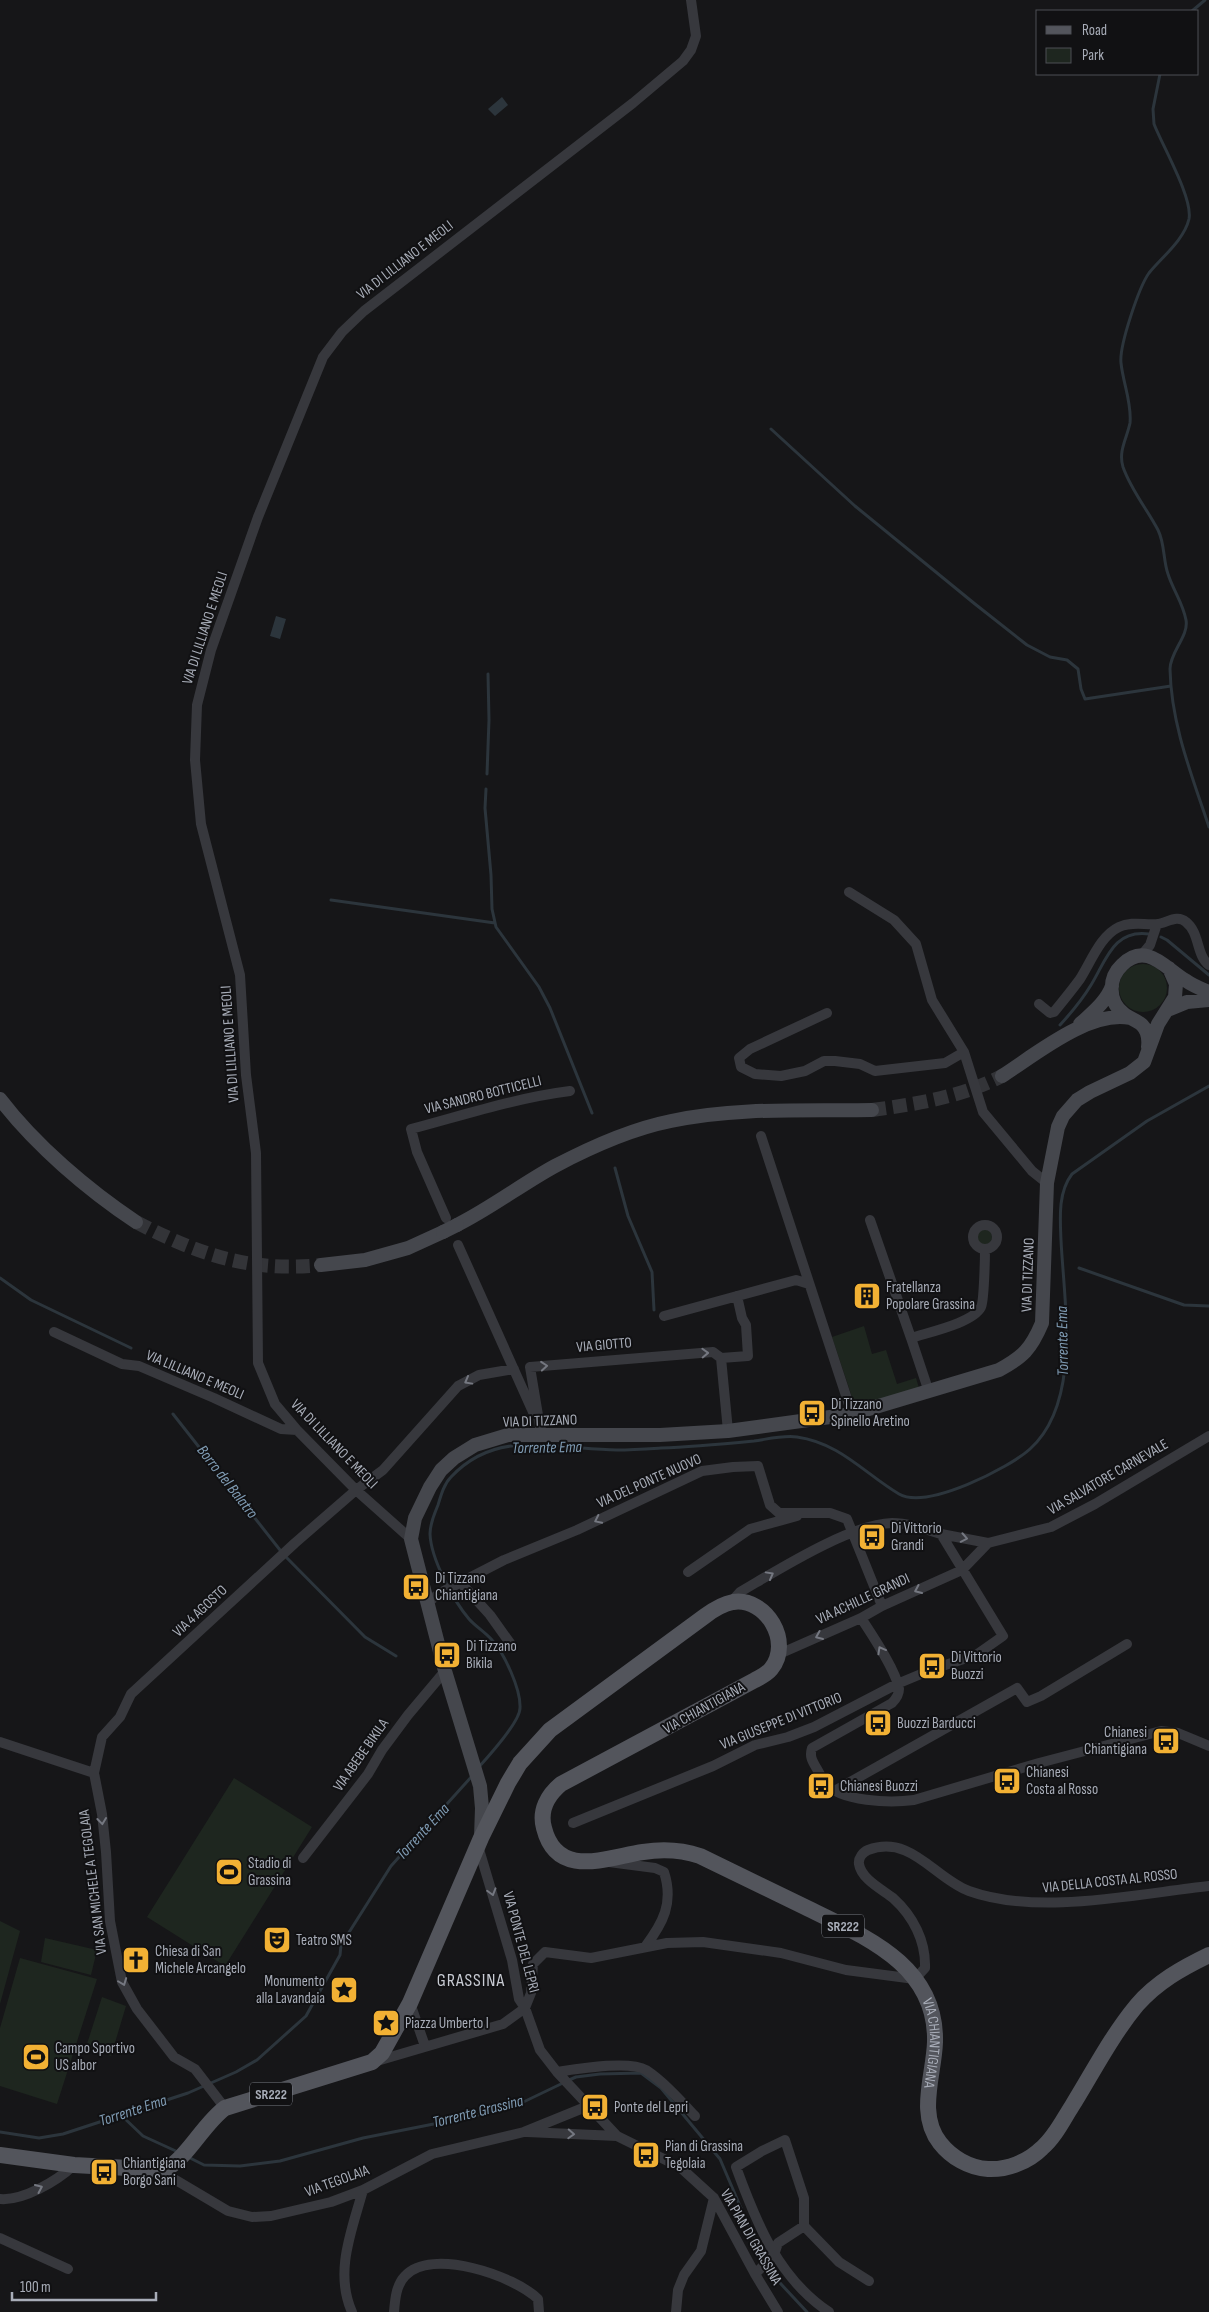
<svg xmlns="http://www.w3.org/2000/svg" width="1209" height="2312" viewBox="0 0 1209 2312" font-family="'Sofia Sans Condensed',sans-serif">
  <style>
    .green { fill: #1e261f }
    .water { fill: #2c353c }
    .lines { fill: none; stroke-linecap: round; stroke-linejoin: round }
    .stream { stroke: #2c353c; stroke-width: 3 }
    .secondary-tunnel { stroke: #333438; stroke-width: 14; stroke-dasharray: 14 7; stroke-linecap: butt }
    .street { stroke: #37383d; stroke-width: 10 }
    .secondary { stroke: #45474d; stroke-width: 14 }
    .primary { stroke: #53555c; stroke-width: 16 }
    .secondary-bridge { stroke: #45474d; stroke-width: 14 }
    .oneway { stroke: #757881 }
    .labels { text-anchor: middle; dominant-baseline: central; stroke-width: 4; stroke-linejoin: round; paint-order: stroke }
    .shield { fill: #111113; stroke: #7b7e86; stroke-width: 1 }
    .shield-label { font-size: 14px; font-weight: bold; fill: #a8adb8 }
    .street-label { font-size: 15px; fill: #a8adb8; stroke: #111113 }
    .poi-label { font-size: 15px; fill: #a8adb8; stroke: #111113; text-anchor: start }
    .water-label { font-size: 16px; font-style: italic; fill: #7f9bb3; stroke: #111113 }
    .quarter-label { font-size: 18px; letter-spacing: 1px; fill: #c9ccd4; stroke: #111113 }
  </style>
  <rect width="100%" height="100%" fill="#161618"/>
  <path class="green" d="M1119 988a24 24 0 1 1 48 0a24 24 0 1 1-48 0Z
    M976 1237a8 8 0 1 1 16 0a8 8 0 1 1-16 0Z
    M864,1326L872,1354L886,1350L897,1384L916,1378L919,1388L862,1407L860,1401L854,1403L832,1337Z
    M234,1778L312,1827L225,1966L147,1917Z
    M0,1921L20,1931L0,2004Z
    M45,1938L97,1950L91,1975L41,1962Z
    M20,1958L97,1979L57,2104L0,2086V2028Z
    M102,1997L126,2006L111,2056L86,2047Z"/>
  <path class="water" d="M502,97L508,105L495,116L488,109Z
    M276,616L286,619L280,639L270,636Z"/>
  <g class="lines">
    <path class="stream" d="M1192,11L1205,0
      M1160,74L1153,109L1154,124C1162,145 1193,198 1189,219C1184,240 1162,257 1149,273C1139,287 1119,346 1121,363C1123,383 1132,403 1130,423C1127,438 1118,451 1123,467C1131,490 1147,509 1158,530C1165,544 1163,560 1168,574C1173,590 1183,603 1186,620C1189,636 1170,652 1170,669C1171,724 1192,776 1209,827
      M771,429L855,506L975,604L1027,645L1050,657L1067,660L1078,669L1081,689L1085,699L1171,686
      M487,774L489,720L488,674
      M486,789L485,808L491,875L492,909L496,927L539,987L550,1008L592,1113
      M331,900L495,923
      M1161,937L1167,940L1209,975
      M1060,1025C1071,1013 1082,1000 1091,985C1106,961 1113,929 1149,934
      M615,1168L628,1216L652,1272L654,1310
      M1079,1268L1184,1305L1209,1306
      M0,1278L31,1300L131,1348
      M173,1414L280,1550
      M286,1557L365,1637L396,1656
      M478,1768C488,1757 520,1721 520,1708C521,1689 504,1653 492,1640C485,1632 475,1626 469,1619C453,1600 431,1559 430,1534C430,1523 434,1515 438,1505C441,1495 444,1484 451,1477C467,1460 488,1449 511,1446C546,1443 582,1449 617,1450C632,1450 646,1449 661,1448C692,1447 723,1444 754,1441C768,1439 784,1435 797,1437C840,1443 865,1474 899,1494C927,1510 1009,1468 1030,1449C1082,1402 1064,1303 1061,1240C1060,1218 1058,1192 1072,1174L1147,1121L1209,1086
      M569,2080L576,2077L600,2074L641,2073L661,2088L720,2159L767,2269L807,2312
      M122,2116L143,2136L178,2152
      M0,2132L39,2138L63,2134L188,2093L236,2072L257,2060L306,2016L340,1955L341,1945L391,1866L473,1775
      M188,2157L204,2165L240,2166L280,2161L363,2138L469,2117L515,2106L563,2083"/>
    <path class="secondary-tunnel" d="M872,1110C917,1104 961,1097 1002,1076
      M136,1222C200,1255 249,1272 321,1265"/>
    <path class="street" d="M849,892L894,920L916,944L932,1000L964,1052L983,1112L1032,1171L1047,1183
      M1141,956L1150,945L1157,924
      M1039,1004L1050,1013L1054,1012C1063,1001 1072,990 1080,979C1091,962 1100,936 1119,927C1132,921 1144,925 1157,924C1167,923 1177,914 1186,922C1200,933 1196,955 1209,965
      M827,1013L750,1049L739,1058L741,1067L755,1074L781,1076L805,1071L824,1061H835L860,1064L875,1071L945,1063L964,1052
      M761,1136L852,1414
      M446,1218L417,1152L411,1129C464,1115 515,1098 570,1091
      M870,1220L911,1338
      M973 1237a12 12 0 1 1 24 0a12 12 0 1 1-24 0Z
      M458,1245L533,1412
      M664,1316L796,1280L809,1284
      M54,1332L122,1364L139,1366L214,1398L281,1429L297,1430
      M721,1358L728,1431
      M929,1392L911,1338C929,1332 973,1323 981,1307C984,1302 985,1258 985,1249
      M544,1436L540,1427L530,1367L713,1352L721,1358L748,1356L746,1325L742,1318L737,1296
      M941,1534L988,1543
      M411,1539L356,1490L297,1430L275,1404L258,1363L256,1153L246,1075L240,975L201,824L195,760L197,705L211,650L258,517L323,357L342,332L364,311L633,103L683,61L691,50L696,36L691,0
      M688,1572L750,1529L797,1516
      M461,1583L490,1615L510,1643
      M427,1603L440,1593L504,1560L577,1530L702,1471L733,1467L758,1466L770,1505L779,1513H830L847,1519L882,1606
      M861,1618C872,1635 896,1670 899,1689C899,1695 896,1699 892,1703L812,1748C809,1757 813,1762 817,1769C820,1774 822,1779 825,1783C840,1802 891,1803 914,1800L1039,1763L1161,1731L1178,1733L1209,1746
      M777,1655L861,1618L882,1606L962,1570L988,1543L1051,1527L1095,1504L1209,1436
      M0,1742L94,1773
      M836,1790L1017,1688L1027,1702L1041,1696L1127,1644
      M573,1823L713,1766L755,1745L788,1737L814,1727L897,1684L933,1669L976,1655L1003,1636L941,1534C925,1529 909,1523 892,1523C850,1524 778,1570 740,1592L731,1602
      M478,1846L512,1960L519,1999L525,2008L540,2050L557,2072L617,2136L680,2167L714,2198L755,2274L778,2312
      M303,1858L368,1774L382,1750L408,1715L445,1671
      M609,1862L655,1868L664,1872C674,1903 663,1923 645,1947
      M410,2003L425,2046
      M377,2061L503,2024L525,2008L531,1993L533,1964L545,1952L591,1958L667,1943L703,1942L781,1953L846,1970L915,1979L925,1968C926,1941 913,1916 893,1898C883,1890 861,1879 859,1864C858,1858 863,1852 868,1850C911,1834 934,1878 969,1891C1038,1916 1136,1894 1209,1886
      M557,2072C577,2069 629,2060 646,2070C664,2082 680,2100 695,2116
      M225,2108L195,2069L174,2057L137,2009L122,1982L110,1921L106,1852L102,1814L94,1773L102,1737L120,1717L131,1694L295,1543L356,1490L383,1470L458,1386L479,1375L514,1369
      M527,2132L617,2136
      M164,2170L169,2176L228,2211L252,2217L271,2216L331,2202L363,2190L432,2154L524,2132L588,2106
      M0,2199C23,2201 57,2181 74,2165
      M804,2226L839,2262L869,2281
      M0,2238L68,2269
      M755,2274L774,2255L778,2243L804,2226V2198L785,2140L762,2151L736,2167C756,2222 778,2278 829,2312
      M352,2312C334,2272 352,2230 363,2190
      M394,2312C395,2300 396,2285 405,2276C431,2247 515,2276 538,2299L539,2312
      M676,2312L678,2290L684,2275L701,2251L714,2198"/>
    <path class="secondary" d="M1170,1009L1187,1002L1209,1000
      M1080,1024C1092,1013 1107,1001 1112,986
      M1148,1047C1149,1039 1148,1031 1142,1025C1137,1020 1128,1018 1123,1013C1108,1001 1108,978 1122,965C1146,941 1165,968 1185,980C1192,985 1201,989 1209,992
      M1002,1076C1035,1055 1089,1010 1130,1018
      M0,1099C35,1145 88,1190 136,1222
      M457,1225C491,1208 522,1184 555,1166C591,1147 631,1129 671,1121C736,1107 806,1111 872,1110
      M321,1265L365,1260L408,1248L443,1232
      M481,1837L482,1808L480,1786L445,1671L411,1539L415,1518L430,1487L441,1470L454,1458L475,1445L508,1435H660L728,1431L852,1414L999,1370C1023,1357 1031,1349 1042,1323L1047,1183L1058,1127L1063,1116L1077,1100L1090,1092L1130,1073L1144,1062L1158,1024L1175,997L1176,984L1169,968"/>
    <path class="primary" id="s1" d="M0,2155L74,2165L164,2170C187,2159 203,2124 225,2108L372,2062L382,2053L410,2003L481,1838L508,1783L520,1763L550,1730L705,1616C713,1610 722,1604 733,1602C766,1597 793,1642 771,1669C767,1674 761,1677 755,1680L561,1784C548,1795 539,1810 544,1828C557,1880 608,1857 643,1852C662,1849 682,1850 700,1856C735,1873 770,1890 805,1907C863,1936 937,1964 935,2042C934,2075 917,2114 940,2143C951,2157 969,2168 988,2169C1007,2170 1028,2162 1042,2148C1055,2137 1063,2120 1072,2106C1093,2072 1112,2035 1137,2005C1157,1982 1182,1968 1209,1955"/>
    <path class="secondary-bridge" d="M443,1232L457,1225"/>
  </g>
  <defs><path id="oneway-chevron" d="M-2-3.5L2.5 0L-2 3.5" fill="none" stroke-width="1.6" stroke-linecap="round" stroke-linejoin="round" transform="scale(1.25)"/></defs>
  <g class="oneway">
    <use href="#oneway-chevron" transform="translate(705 1353) rotate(-2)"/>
    <use href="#oneway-chevron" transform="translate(544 1366) rotate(-5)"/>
    <use href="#oneway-chevron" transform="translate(468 1381) rotate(151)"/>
    <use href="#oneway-chevron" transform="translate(598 1520) rotate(154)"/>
    <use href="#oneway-chevron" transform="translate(964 1538) rotate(11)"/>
    <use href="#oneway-chevron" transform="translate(770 1575) rotate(-29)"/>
    <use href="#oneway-chevron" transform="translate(918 1590) rotate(156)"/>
    <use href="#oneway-chevron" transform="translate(819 1636) rotate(157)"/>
    <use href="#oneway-chevron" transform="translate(881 1650) rotate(-119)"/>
    <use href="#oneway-chevron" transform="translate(102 1821) rotate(83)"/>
    <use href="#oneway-chevron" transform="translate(492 1892) rotate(74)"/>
    <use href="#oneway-chevron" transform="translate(123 1982) rotate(69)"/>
    <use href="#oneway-chevron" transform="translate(571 2134) rotate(3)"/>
    <use href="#oneway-chevron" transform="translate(39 2188) rotate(-24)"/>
  </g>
  <defs>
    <g id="building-square" transform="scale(1.4375)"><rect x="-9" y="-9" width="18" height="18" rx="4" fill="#f2b134" stroke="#111113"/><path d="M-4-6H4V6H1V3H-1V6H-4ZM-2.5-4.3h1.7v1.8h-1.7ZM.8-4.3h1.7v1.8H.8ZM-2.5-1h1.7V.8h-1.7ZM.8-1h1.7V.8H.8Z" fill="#111"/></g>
    <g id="bus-square" transform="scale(1.4375)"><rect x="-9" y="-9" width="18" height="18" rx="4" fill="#f2b134" stroke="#111113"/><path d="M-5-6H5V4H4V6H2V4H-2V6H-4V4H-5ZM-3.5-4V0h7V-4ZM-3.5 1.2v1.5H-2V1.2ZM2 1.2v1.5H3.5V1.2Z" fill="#111"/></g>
    <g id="stadium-square" transform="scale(1.4375)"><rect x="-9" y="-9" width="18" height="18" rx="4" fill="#f2b134" stroke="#111113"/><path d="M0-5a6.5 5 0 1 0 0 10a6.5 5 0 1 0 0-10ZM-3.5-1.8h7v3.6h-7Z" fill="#111"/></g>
    <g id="theatre-square" transform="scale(1.4375)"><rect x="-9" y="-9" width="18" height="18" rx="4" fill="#f2b134" stroke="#111113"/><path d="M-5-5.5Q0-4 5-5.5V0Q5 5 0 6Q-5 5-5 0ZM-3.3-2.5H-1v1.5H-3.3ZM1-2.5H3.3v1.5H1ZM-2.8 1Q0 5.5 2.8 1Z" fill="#111"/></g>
    <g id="church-square" transform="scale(1.4375)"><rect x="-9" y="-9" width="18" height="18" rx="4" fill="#f2b134" stroke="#111113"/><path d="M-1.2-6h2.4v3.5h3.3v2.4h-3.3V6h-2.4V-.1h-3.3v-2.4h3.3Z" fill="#111"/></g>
    <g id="sight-square" transform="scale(1.4375)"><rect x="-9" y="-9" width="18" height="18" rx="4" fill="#f2b134" stroke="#111113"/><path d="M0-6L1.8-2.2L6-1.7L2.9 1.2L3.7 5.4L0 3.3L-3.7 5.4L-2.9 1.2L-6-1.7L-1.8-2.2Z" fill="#111"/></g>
  </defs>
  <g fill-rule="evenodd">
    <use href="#building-square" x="867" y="1296"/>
    <use href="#bus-square" x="812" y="1413"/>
    <use href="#bus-square" x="872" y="1537"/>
    <use href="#bus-square" x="416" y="1587"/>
    <use href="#bus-square" x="447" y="1655"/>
    <use href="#bus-square" x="932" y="1666"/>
    <use href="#bus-square" x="878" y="1723"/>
    <use href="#bus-square" x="1166" y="1741"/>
    <use href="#bus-square" x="1007" y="1781"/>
    <use href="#bus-square" x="821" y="1786"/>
    <use href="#stadium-square" x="229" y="1872"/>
    <use href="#theatre-square" x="277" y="1940"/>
    <use href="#church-square" x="136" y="1960"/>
    <use href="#sight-square" x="344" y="1990"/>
    <use href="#sight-square" x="386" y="2023"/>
    <use href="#stadium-square" x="36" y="2057"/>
    <use href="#bus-square" x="595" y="2107"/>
    <use href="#bus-square" x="646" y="2155"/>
    <use href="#bus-square" x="104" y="2172"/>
  </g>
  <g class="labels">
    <g class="shield">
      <rect x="822" y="1914.5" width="42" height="23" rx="4"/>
      <rect x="250" y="2082.5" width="42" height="23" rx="4"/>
    </g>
    <g class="shield-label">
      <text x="843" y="1926">SR222</text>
      <text x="271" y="2094">SR222</text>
    </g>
    <g class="street-label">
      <text transform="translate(405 260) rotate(-38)">VIA DI LILLIANO E MEOLI</text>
      <text transform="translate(205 628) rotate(-72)">VIA DI LILLIANO E MEOLI</text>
      <text transform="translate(230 1044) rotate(-94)">VIA DI LILLIANO E MEOLI</text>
      <text transform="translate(483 1095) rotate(-14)">VIA SANDRO BOTTICELLI</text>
      <text transform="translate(1028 1275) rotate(-88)">VIA DI TIZZANO</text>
      <text transform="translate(604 1345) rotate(-5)">VIA GIOTTO</text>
      <text transform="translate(195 1375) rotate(23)">VIA LILLIANO E MEOLI</text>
      <text transform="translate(540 1421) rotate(-2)">VIA DI TIZZANO</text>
      <text transform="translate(334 1444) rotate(46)">VIA DI LILLIANO E MEOLI</text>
      <text transform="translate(1108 1477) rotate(-30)">VIA SALVATORE CARNEVALE</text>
      <text transform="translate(649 1481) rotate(-24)">VIA DEL PONTE NUOVO</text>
      <text transform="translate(863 1599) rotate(-25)">VIA ACHILLE GRANDI</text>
      <text transform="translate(200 1611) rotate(-43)">VIA 4 AGOSTO</text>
      <text transform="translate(704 1708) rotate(-29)">VIA CHIANTIGIANA</text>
      <text transform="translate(781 1721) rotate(-22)">VIA GIUSEPPE DI VITTORIO</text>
      <text transform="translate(361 1755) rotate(-55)">VIA ABEBE BIKILA</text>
      <text transform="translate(1110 1881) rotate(-6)">VIA DELLA COSTA AL ROSSO</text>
      <text transform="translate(93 1882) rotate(-97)">VIA SAN MICHELE A TEGOLAIA</text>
      <text transform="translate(521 1942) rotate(75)">VIA PONTE DEL LEPRI</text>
      <text stroke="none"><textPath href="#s1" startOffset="1888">VIA CHIANTIGIANA</textPath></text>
      <text transform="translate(337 2181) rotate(-20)">VIA TEGOLAIA</text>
      <text transform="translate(751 2237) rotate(60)">VIA PIAN DI GRASSINA</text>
    </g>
    <g class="poi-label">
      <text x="886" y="1287">Fratellanza<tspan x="886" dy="17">Popolare Grassina</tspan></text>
      <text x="831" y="1404">Di Tizzano<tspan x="831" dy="17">Spinello Aretino</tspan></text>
      <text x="891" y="1528">Di Vittorio<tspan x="891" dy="17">Grandi</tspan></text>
      <text x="435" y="1578">Di Tizzano<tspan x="435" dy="17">Chiantigiana</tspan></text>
      <text x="466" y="1646">Di Tizzano<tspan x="466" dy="17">Bikila</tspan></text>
      <text x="951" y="1657">Di Vittorio<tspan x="951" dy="17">Buozzi</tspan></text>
      <text x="897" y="1723">Buozzi Barducci</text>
      <text x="1147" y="1732" text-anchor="end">Chianesi<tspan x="1147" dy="17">Chiantigiana</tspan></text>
      <text x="1026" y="1772">Chianesi<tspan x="1026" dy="17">Costa al Rosso</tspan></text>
      <text x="840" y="1786">Chianesi Buozzi</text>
      <text x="248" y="1863">Stadio di<tspan x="248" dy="17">Grassina</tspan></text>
      <text x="296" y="1940">Teatro SMS</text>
      <text x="155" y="1951">Chiesa di San<tspan x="155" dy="17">Michele Arcangelo</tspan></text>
      <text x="325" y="1981" text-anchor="end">Monumento<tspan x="325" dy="17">alla Lavandaia</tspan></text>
      <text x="405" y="2023">Piazza Umberto I</text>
      <text x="55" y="2048">Campo Sportivo<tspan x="55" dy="17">US albor</tspan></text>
      <text x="614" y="2107">Ponte del Lepri</text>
      <text x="665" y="2146">Pian di Grassina<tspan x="665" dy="17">Tegolaia</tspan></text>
      <text x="123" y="2163">Chiantigiana<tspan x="123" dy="17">Borgo Sani</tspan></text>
    </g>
    <g class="water-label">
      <text transform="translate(1063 1341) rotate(-91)">Torrente Ema</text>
      <text transform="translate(547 1448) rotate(-1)">Torrente Ema</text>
      <text transform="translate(227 1482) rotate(52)">Borro del Balatro</text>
      <text transform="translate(423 1832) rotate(-47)">Torrente Ema</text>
      <text transform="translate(133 2111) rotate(-18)">Torrente Ema</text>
      <text transform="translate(478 2112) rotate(-14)">Torrente Grassina</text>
    </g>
    <g class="quarter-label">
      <text x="471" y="1980">GRASSINA</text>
    </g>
  </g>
  <rect x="1036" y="10" width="162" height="65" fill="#111113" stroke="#4d4f55"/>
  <rect x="1046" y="26" width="25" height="8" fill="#53555c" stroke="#4d4f55"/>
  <text x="1082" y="35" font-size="15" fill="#a8adb8">Road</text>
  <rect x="1046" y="48" width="25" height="15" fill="#1e261f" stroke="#4d4f55"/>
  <text x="1082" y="60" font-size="15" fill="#a8adb8">Park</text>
  <path d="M12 2292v8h144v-8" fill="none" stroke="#a8adb8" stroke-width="2.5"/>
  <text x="20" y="2292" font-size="15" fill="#a8adb8" stroke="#111113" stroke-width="4" paint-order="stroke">100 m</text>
</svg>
